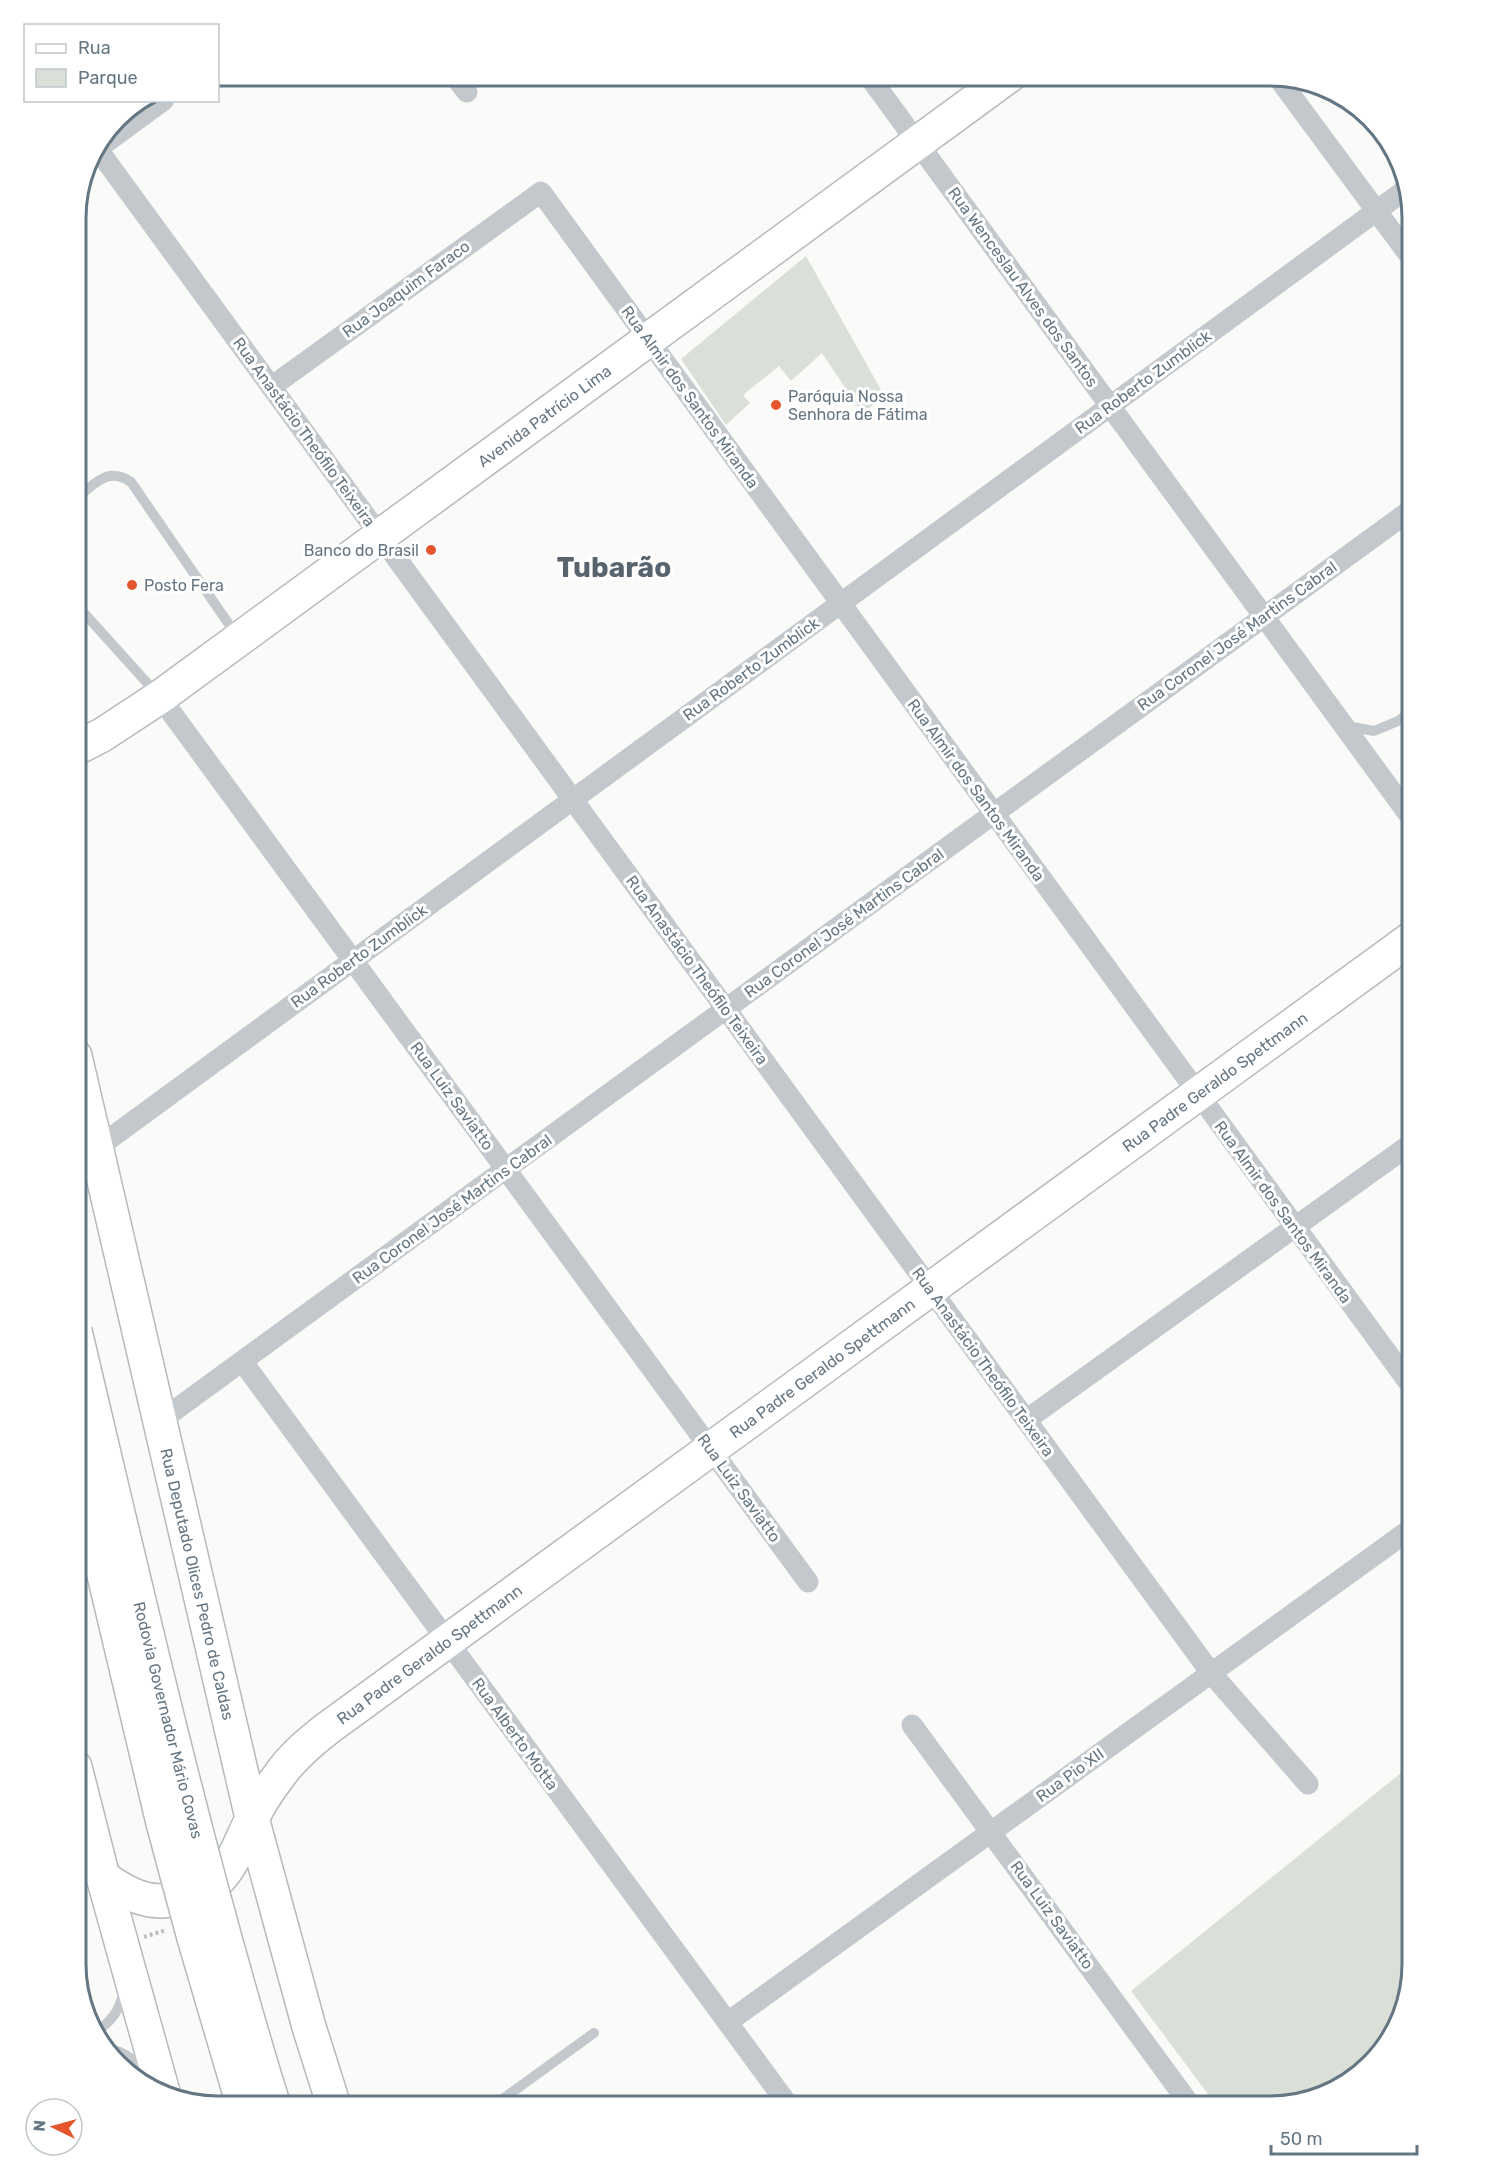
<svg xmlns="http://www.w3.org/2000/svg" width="1487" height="2181" viewBox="0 0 1487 2181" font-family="Rubik,sans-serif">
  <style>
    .green { fill: #dadfd7 }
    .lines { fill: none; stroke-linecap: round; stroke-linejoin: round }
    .primary-casing { stroke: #b5babe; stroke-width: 36 }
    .motorway-casing { stroke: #b4b9bd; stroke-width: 36 }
    .path { stroke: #bbbfc2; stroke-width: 4; stroke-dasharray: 3 3; stroke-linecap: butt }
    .service { stroke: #c3c8cc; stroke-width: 10 }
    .minor { stroke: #c3c8cc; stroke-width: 21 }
    .primary { stroke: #fff; stroke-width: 33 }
    .motorway { stroke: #fff; stroke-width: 33 }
    .motorway-bridge-casing { stroke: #b4b9bd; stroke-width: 36; stroke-linecap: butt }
    .motorway-bridge { stroke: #fff; stroke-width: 33 }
    .poi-dot { fill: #e4572e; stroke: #fff; stroke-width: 2 }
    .labels { text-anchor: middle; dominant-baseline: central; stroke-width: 6; stroke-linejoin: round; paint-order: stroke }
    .street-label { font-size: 16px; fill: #657683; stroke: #fff }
    .poi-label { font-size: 16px; fill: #657683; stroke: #fff; text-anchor: start }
    .town-label { font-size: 28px; font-weight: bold; fill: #57646e; stroke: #fff }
    .rim { fill: none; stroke: #657683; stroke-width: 3 }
  </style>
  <rect width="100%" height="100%" fill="#fafaf8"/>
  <path class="green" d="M806,256L885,397L862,413L822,353L791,381L779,366L743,395L750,403L726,425L681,359Z
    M1412,1764V1964L1393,2035L1341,2087L1270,2106H1217L1131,1991Z"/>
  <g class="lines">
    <g class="primary-casing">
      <g id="primary">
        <path id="s1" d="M75,749L102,735L160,697L1010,75"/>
        <path id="s2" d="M75,1056L252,1818L309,2027L334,2106"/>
        <path d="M75,1767L103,1877L163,2092"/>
        <path id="s3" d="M103,1877C126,1894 149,1906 179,1899C230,1887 231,1859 252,1819C259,1804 269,1789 279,1776C292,1757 310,1742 328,1728L1412,938"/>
      </g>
    </g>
    <g class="motorway-casing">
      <path id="motorway" d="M267,2084L274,2106"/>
    </g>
    <path class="path" d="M75,1206L84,1204
      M144,1937L166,1930"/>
    <path class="service" d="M75,499C95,484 107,466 131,482L237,636
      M75,603L158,695
      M1347,726L1374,731L1398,721L1412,711
      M1406,807L1407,777L1412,749
      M93,2033C113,2022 119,2010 125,1989
      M108,2049C125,2051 136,2062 147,2073
      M493,2106L594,2033"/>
    <path class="minor" d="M454,75L467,92
      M868,75L1412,819
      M1276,75L1412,259
      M96,147L1211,1673L1308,1784
      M97,149L164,100
      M271,387L541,192L1412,1387
      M160,697L808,1582
      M97,1148L1405,190
      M242,1361L789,2106
      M1026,1420L1412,1143
      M160,1421L1412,509
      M912,1725L1191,2106
      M728,2022L1412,1528"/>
    <use href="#primary" class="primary"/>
    <use href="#motorway" class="motorway"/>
    <g class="motorway-bridge-casing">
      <g id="motorway-bridge">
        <path id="s4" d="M75,1331C135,1584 192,1836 267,2084"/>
        <path d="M75,1453L163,1823L194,1938L239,2091"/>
      </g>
    </g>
    <use href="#motorway-bridge" class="motorway-bridge"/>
  </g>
  <g class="poi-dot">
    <circle cx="776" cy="405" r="6"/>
    <circle cx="431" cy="550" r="6"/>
    <circle cx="132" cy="585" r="6"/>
  </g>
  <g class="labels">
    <g class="street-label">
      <text transform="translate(1023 287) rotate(54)">Rua Wenceslau Alves dos Santos</text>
      <text transform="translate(406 289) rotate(-36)">Rua Joaquim Faraco</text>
      <text transform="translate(1143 382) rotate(-36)">Rua Roberto Zumblick</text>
      <text transform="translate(690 397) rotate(54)">Rua Almir dos Santos Miranda</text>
      <text stroke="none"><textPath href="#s1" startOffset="576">Avenida Patrício Lima</textPath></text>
      <text transform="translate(304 432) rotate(54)">Rua Anastácio Theófilo Teixeira</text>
      <text transform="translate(1237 636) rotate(-36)">Rua Coronel José Martins Cabral</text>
      <text transform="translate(751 669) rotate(-36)">Rua Roberto Zumblick</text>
      <text transform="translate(976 790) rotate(54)">Rua Almir dos Santos Miranda</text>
      <text transform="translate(844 923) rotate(-36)">Rua Coronel José Martins Cabral</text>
      <text transform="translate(359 956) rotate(-36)">Rua Roberto Zumblick</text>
      <text transform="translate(697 970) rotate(54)">Rua Anastácio Theófilo Teixeira</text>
      <text stroke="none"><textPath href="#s3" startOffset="1413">Rua Padre Geraldo Spettmann</textPath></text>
      <text transform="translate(452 1096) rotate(54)">Rua Luiz Saviatto</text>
      <text transform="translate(452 1209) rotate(-36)">Rua Coronel José Martins Cabral</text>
      <text transform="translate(1283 1212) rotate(54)">Rua Almir dos Santos Miranda</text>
      <text transform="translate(983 1362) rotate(54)">Rua Anastácio Theófilo Teixeira</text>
      <text stroke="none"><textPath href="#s3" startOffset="927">Rua Padre Geraldo Spettmann</textPath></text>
      <text transform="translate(739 1488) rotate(54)">Rua Luiz Saviatto</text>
      <text stroke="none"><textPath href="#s2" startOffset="542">Rua Deputado Olices Pedro de Caldas</textPath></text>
      <text stroke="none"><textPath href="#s3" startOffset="441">Rua Padre Geraldo Spettmann</textPath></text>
      <text stroke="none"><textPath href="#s4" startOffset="400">Rodovia Governador Mário Covas</textPath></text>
      <text transform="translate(515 1734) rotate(54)">Rua Alberto Motta</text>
      <text transform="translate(1070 1775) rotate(-36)">Rua Pio XII</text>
      <text transform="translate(1052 1915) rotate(54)">Rua Luiz Saviatto</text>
    </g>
    <g class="poi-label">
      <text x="788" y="396">Paróquia Nossa<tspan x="788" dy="18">Senhora de Fátima</tspan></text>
      <text x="419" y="550" text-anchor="end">Banco do Brasil</text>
      <text x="144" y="585">Posto Fera</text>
    </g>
    <g class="town-label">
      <text x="614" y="567">Tubarão</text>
    </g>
  </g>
  <path d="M0 0H1487V2181H0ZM218 86H1270A132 132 0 0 1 1402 218V1964A132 132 0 0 1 1270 2096H218A132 132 0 0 1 86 1964V218A132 132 0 0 1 218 86Z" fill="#fff" fill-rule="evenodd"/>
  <path class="rim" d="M218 86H1270A132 132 0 0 1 1402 218V1964A132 132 0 0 1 1270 2096H218A132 132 0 0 1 86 1964V218A132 132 0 0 1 218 86Z"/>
  <rect x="24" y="24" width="195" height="78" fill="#ffffff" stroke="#c1c8cd" stroke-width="1.5"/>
  <rect x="36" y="44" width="30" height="9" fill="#ffffff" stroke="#c1c8cd" stroke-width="1.5"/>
  <text x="78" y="54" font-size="18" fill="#657683">Rua</text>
  <rect x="36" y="69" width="30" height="18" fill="#dadfd7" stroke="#c1c8cd" stroke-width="1.5"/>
  <text x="78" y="84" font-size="18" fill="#657683">Parque</text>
  <g transform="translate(54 2127) rotate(275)"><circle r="28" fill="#ffffff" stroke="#c1c8cd" stroke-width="1.5"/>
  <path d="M0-4.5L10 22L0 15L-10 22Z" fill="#e4572e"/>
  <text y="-9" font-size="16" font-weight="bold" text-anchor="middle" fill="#657683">N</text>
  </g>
  <path d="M1271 2145v9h146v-9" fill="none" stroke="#657683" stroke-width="3"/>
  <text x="1280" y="2145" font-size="18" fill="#657683" stroke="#ffffff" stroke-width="4.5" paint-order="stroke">50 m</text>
</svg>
